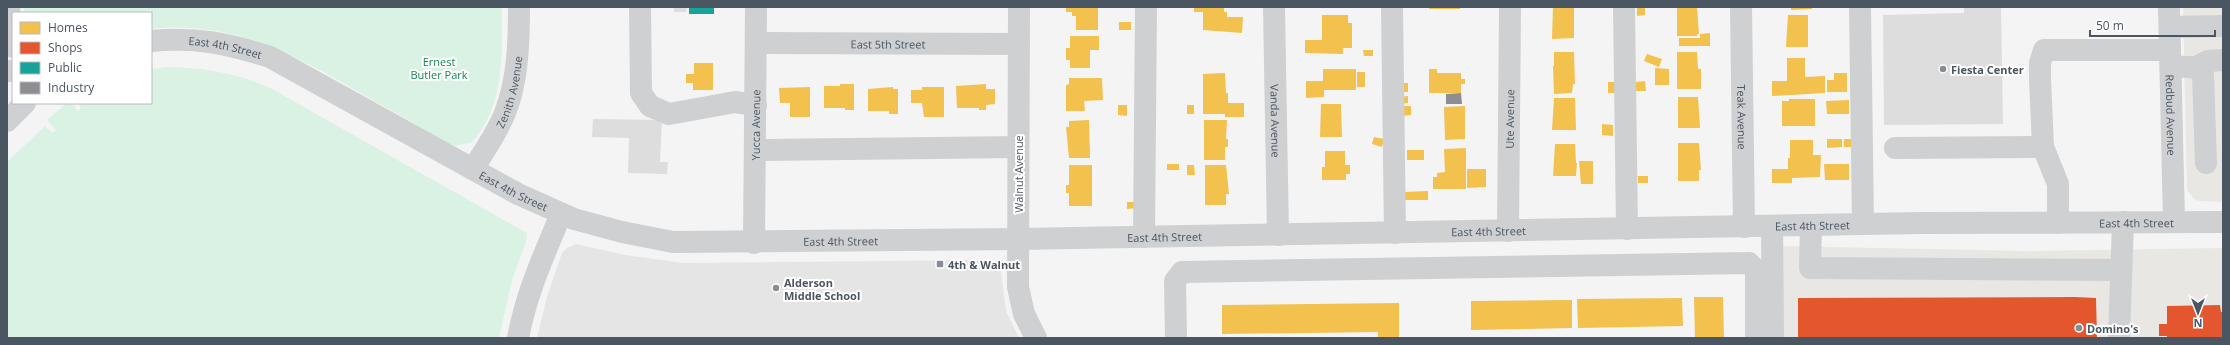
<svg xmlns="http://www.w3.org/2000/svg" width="2230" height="345" viewBox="0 0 2230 345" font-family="'Open Sans',sans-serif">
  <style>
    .commercial { fill: #e8e7e3 }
    .education { fill: #e6e5e6 }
    .green { fill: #d9f2e3 }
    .homes { fill: #f2c14e }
    .shops { fill: #e4572e }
    .public { fill: #17a398 }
    .industry { fill: #8d8d92 }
    .building { fill: #ddddde }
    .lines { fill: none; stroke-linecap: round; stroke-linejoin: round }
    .minor { stroke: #ced0d2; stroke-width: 22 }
    .poi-dot { fill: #868d94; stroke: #fff; stroke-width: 1.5 }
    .labels { text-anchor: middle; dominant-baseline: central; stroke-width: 4; stroke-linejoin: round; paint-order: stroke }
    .street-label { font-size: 11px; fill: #4a5661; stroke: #fff }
    .park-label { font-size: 11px; fill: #17864f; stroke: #fff }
    .poi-label { font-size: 11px; font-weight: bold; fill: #4a5661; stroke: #fff; text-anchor: start }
  </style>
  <rect width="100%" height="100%" fill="#f4f4f4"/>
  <path class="commercial" d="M2183,7H2223V202L2199,201L2194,199L2187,190Z
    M1779,246L2027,251L2223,248V338H1777Z"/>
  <path class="education" d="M576,244L625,255L683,263L988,260L995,263L1001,271L1006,311L1019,338H537L547,297L562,253L567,248Z"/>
  <path class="green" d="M24,7H502C502,52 505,106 472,142L456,146C441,142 413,122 398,114C318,70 247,18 151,29V13H24Z
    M169,67C206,68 238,73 272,89L527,233L526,242L512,280L499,338H7V162L45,126L52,133L56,130L48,122V119L67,103H72L78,111L81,108L78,103H151V69Z"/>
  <path class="homes" d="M1066,7H1098V30H1076V16H1072V12H1066Z
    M1194,7H1224V12H1227V17H1243L1242,33L1203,30V12H1194Z
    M1429,7H1460V9H1429Z
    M1553,7H1574V38L1552,39Z
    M1637,7H1645V15L1637,16Z
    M1677,7H1697L1699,34H1697V36H1677Z
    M1791,7H1812V9L1791,10Z
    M1322,15H1348V23H1352V48H1343V54L1305,53V40H1322Z
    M1788,15H1808V47H1786Z
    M1119,22H1131V30H1119Z
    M1710,33V46H1679V38H1700V34Z
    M1070,36H1099V50H1090V68H1070V60H1066V48H1070Z
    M1363,50H1373V56H1364Z
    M1554,52H1574L1575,84H1573L1572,93L1554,94L1553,66H1554Z
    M1677,52H1697L1698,69H1701V89H1677Z
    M1647,54L1662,59L1659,67L1644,61Z
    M1787,58H1805V77L1825,76V93L1772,96V81H1787Z
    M694,63H713V90H693V83H686V74H694Z
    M1655,68L1669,69V85H1655Z
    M1323,69H1356V90H1324V97L1306,98V81H1323Z
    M1429,69H1437V73H1461V79H1465V84H1461V93H1429Z
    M1357,72H1365V87H1357Z
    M1225,73L1226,93H1228V103H1244V117H1225V114H1203V74Z
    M1834,73H1847V92H1827V80H1834Z
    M1069,78H1102L1103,100L1084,101L1085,111H1066V85L1069,84Z
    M1645,81L1646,91H1636V82Z
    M1608,82H1615V93H1608Z
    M1401,83H1408V92H1401Z
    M840,84H854V110H845V108H824V86H840Z
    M986,84V89H995V104L986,105V110H979V108H957L956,86Z
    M810,87V117H790V103H780L779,88Z
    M893,87V89H898V114H889V111H868V89Z
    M922,87H944V117H924L922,103H911V90H922Z
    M1408,96V103L1401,104L1400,97Z
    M1678,97H1698L1700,128H1678Z
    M1554,98H1575L1576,130H1552Z
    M1789,99H1815V126H1782V101H1789Z
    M1849,100V114H1827L1826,101Z
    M1321,104H1341L1342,137H1320Z
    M1118,105H1127V116L1118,115Z
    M1187,105H1194V114H1187Z
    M1401,106H1411V115L1401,116Z
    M1465,106V139L1445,140L1444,107Z
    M1089,120L1090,158H1069L1066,127H1069V121Z
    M1204,120H1227L1226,139H1228V147H1225V160H1204Z
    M1602,124L1613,125V136L1602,135Z
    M1374,137L1384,139L1382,147L1372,144Z
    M1827,139H1842V147L1827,148Z
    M1844,139H1851V147H1844Z
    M1790,140H1813V155H1821L1820,177L1792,178V183H1772V169H1788V158H1790Z
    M1678,143H1699L1701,170H1699V181H1678Z
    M1555,144H1575L1576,163H1577L1576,176H1553Z
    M1466,148V189H1433V177H1437V173L1445,172L1444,149Z
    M1407,150H1424V160H1407Z
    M1325,151H1345V165H1350V174H1346V180H1322V167H1325Z
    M1579,161H1593V184H1581Z
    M1167,164H1179V170H1167Z
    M1824,164H1849V180H1825Z
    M1069,165H1092V206H1069V193H1066V185H1069Z
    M1187,165H1194L1195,175H1187Z
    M1205,165H1226L1229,194H1226V205H1205Z
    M1467,169H1486V187L1467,188Z
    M1638,176H1648V183H1638Z
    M1428,191V200H1404V192Z
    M1127,202H1138V208L1127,209Z
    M1694,297H1723L1724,338H1695Z
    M1682,298L1683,326L1578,328L1577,299Z
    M1572,300V328L1471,330V301Z
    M1399,303V338H1378V332L1222,334V305Z"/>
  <path class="shops" d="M2075,297L2096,298L2097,338H1798V298Z
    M2220,305L2221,312H2223V338H2167V336H2159V324H2167V306Z"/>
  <path class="public" d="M689,7H714V14H689Z"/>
  <path class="industry" d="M1461,93L1462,104H1446V94Z"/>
  <path class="building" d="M674,7H687L686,12H674Z
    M1964,7H2001L2003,124L1884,125L1883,15L1964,13Z
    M593,119L662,120L660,162H668L667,174L628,173L629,138L592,137Z"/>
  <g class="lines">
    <g class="minor">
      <path d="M9,7L13,47"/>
      <path d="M640,7L641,93L650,106L669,114L735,102L756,105"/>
      <path d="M1019,7L1018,287L1024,314L1036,338"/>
      <path id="s1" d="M1274,7L1278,235"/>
      <path d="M1392,7L1395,233"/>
      <path d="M1624,7L1627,229"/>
      <path id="s2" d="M1741,7L1744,227"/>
      <path d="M1860,7L1863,224"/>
      <path id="s3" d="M2169,7L2174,222"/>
      <path d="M2170,27L2223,26"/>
      <path id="s4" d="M151,41C197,37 226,43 270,57L518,194L574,219L622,232L673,242L1018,239L1922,223L2223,222"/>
      <path id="s5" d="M756,43L1019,44"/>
      <path d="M2171,67C2182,67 2198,64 2203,75L2206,163"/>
      <path d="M2196,67L2208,61L2223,60"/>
      <path d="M7,71H13"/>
      <path d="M7,121L25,103"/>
      <path d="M1895,148L2043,147"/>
      <path d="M755,150L1018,147"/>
      <path id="s6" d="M473,169C484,151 497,133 505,113C518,80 519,42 519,7"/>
      <path d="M2058,223V184L2043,147L2040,79V63L2044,50H2170"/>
      <path d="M1811,225L1810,268L2120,270"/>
      <path d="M1772,226L1773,338"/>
      <path id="s7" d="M1508,231L1510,7"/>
      <path d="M1144,237L1146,7"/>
      <path id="s8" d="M754,243L756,7"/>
      <path d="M518,338C526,294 544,255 561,214"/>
      <path d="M1176,338L1175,281L1182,272L1749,263L1756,270V338"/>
      <path d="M2119,338L2123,222"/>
    </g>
  </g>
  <g class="poi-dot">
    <circle cx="1943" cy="69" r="4"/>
    <rect x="936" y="260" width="8" height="8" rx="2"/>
    <circle cx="776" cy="288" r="4"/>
    <circle cx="2079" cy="328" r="4"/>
  </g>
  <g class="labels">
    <g class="street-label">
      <text stroke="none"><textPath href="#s5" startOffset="132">East 5th Street</textPath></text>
      <text stroke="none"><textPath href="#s4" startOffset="75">East 4th Street</textPath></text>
      <text stroke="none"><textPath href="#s6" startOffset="86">Zenith Avenue</textPath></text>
      <text stroke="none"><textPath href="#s3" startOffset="108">Redbud Avenue</textPath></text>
      <text stroke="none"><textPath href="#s2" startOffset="110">Teak Avenue</textPath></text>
      <text stroke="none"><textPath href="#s7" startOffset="112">Ute Avenue</textPath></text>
      <text stroke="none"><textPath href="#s1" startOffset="114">Vanda Avenue</textPath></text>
      <text stroke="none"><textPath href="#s8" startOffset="118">Yucca Avenue</textPath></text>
      <text transform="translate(1018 174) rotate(-90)">Walnut Avenue</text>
      <text stroke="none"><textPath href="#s4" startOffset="399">East 4th Street</textPath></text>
      <text stroke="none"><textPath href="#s4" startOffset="2031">East 4th Street</textPath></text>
      <text stroke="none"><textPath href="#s4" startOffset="1707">East 4th Street</textPath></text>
      <text stroke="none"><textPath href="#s4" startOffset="1383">East 4th Street</textPath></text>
      <text stroke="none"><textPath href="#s4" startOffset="1059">East 4th Street</textPath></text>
      <text stroke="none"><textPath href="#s4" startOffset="735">East 4th Street</textPath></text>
    </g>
    <g class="park-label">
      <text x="439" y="61">Ernest<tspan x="439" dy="13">Butler Park</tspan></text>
    </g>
    <g class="poi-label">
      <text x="1951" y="69">Fiesta Center</text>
      <text x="948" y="264">4th &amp; Walnut</text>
      <text x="784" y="282">Alderson<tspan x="784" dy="13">Middle School</tspan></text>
      <text x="2087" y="328">Domino's</text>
    </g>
  </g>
  <rect width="2230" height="345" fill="none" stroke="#4a5661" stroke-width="16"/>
  <rect x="12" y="12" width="140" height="92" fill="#ffffff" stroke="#b7bbc0"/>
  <rect x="20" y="22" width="20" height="12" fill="#f2c14e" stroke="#b7bbc0"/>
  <text x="48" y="32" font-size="12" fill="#4a5661">Homes</text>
  <rect x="20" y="42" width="20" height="12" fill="#e4572e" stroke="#b7bbc0"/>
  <text x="48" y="52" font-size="12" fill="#4a5661">Shops</text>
  <rect x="20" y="62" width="20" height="12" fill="#17a398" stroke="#b7bbc0"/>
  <text x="48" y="72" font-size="12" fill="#4a5661">Public</text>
  <rect x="20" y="82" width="20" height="12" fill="#8d8d92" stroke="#b7bbc0"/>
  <text x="48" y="92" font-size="12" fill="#4a5661">Industry</text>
  <g transform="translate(2198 313) rotate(180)" stroke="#ffffff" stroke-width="3" paint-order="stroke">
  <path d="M0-3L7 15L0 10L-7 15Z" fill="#4a5661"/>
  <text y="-6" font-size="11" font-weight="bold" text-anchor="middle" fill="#4a5661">N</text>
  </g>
  <path d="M2090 30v6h125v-6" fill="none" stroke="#4a5661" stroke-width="2"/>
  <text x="2096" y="30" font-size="12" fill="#4a5661" stroke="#ffffff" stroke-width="3" paint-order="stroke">50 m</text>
</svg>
